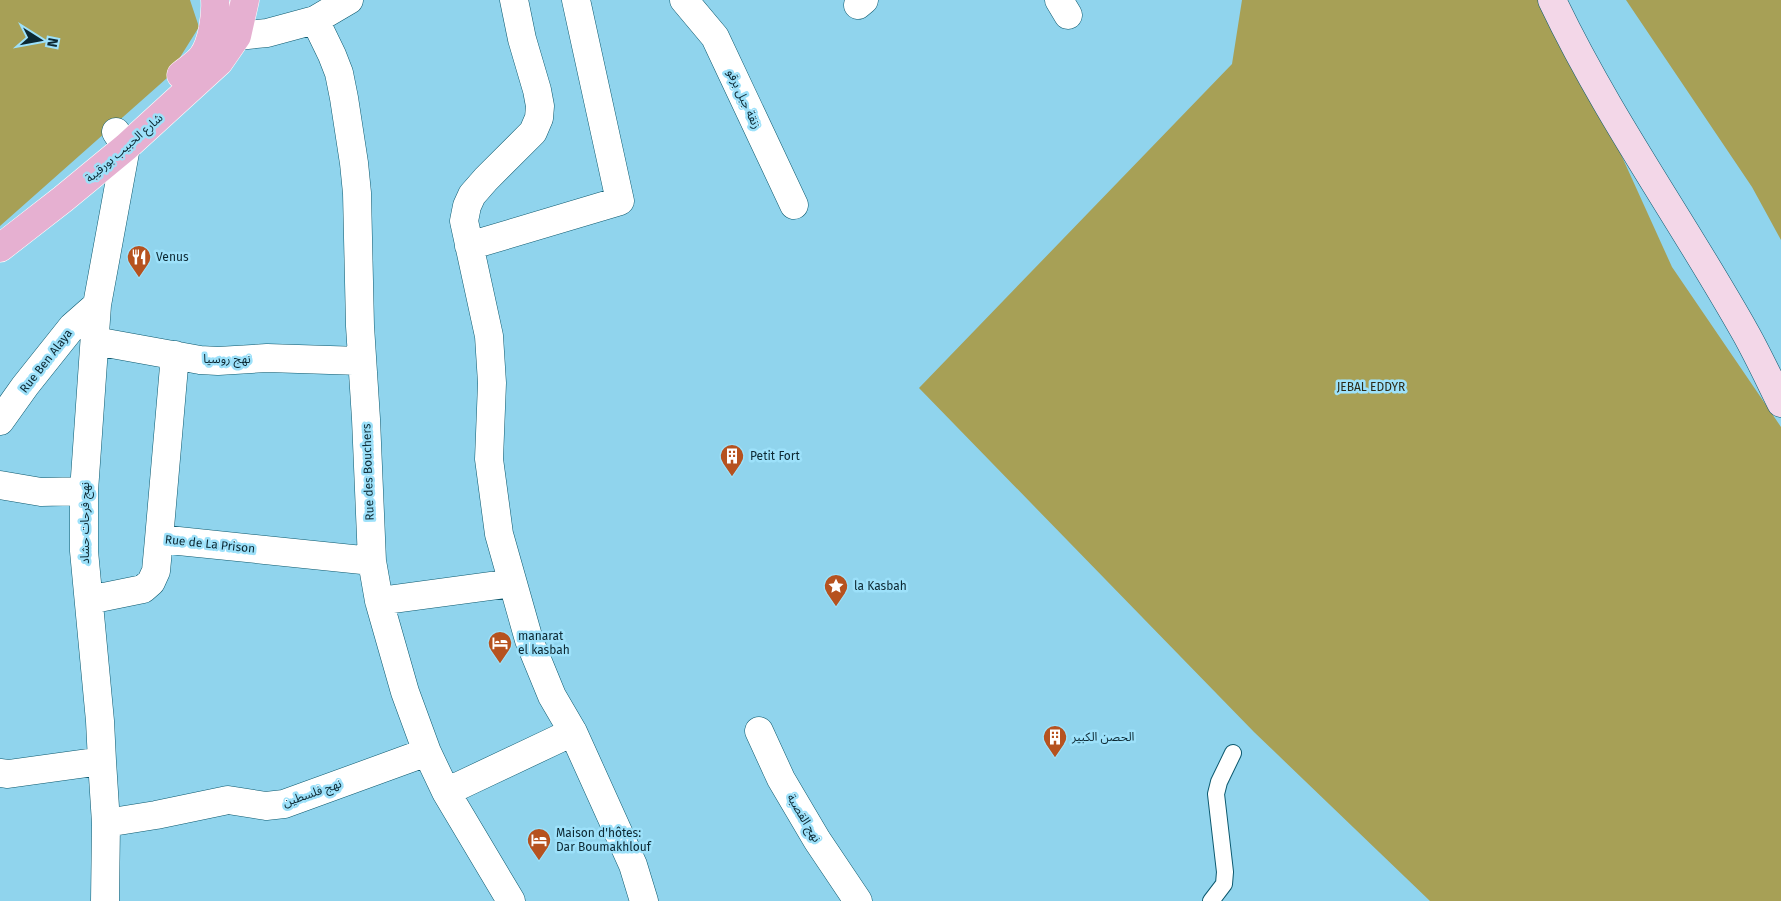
<svg xmlns="http://www.w3.org/2000/svg" width="1781" height="901" viewBox="0 0 1781 901" font-family="'Fira Sans','Noto Sans Arabic',sans-serif">
  <style>
    .green { fill: #a7a056 }
    .lines { fill: none; stroke-linecap: round; stroke-linejoin: round }
    .lane-casing { stroke: #0b586e; stroke-width: 18 }
    .street-casing { stroke: #0b586e; stroke-width: 29 }
    .secondary-casing { stroke: #0b586e; stroke-width: 29 }
    .primary-casing { stroke: #fff; stroke-width: 29 }
    .lane { stroke: #fff; stroke-width: 16 }
    .street { stroke: #fff; stroke-width: 28 }
    .secondary { stroke: #f3d7e8; stroke-width: 28 }
    .primary { stroke: #e6b0d1; stroke-width: 28 }
    .labels { text-anchor: middle; dominant-baseline: central; stroke-width: 5; stroke-linejoin: round; paint-order: stroke }
    .street-label { font-size: 12px; fill: #0c2832; stroke: #9de1fa }
    .poi-label { font-size: 12px; fill: #0c2832; stroke: #9de1fa; text-anchor: start }
    .park-label { font-size: 12px; fill: #2c2a16; stroke: #9de1fa }
  </style>
  <rect width="100%" height="100%" fill="#90d4ed"/>
  <path class="green" d="M0,0H190L199,27L167,78L0,226Z
    M1242,0H1551L1672,267L1781,427V901H1430L1254,732L919,388L1232,64Z
    M1626,0H1781V240L1752,187Z"/>
  <g class="lines">
    <g class="lane-casing">
      <path id="lane" d="M1211,901L1224,884L1225,872L1216,794L1219,782L1233,753"/>
    </g>
    <g class="street-casing">
      <path id="street" d="M514,0L522,39L537,90L540,106L539,118L533,132L486,179L472,195L467,206L464,221L489,336L492,383L489,459L499,534L529,640L552,696L573,732L633,865L644,901
        M684,0L715,37L794,205
        M1059,0L1068,15
        M858,5L864,0
        M315,20L332,55L339,73L344,98L354,163L357,193L360,326L366,419L372,561L379,601L405,692L427,752L446,792L511,901
        M215,34L237,36L267,33L315,20L349,0
        M469,246L620,201L576,0
        M95,341L200,360L218,361L267,358L361,361
        M0,421L25,386L72,327L97,305
        M0,485L41,492L84,491
        M159,539L175,355
        M89,600L143,589L151,582L156,571L159,539L372,561
        M379,601L512,583
        M759,731L781,779L817,840L858,901
        M0,773L8,774L102,761
        M446,792L573,732
        M106,823L156,815L228,800L266,806L284,804L427,752
        M105,901L106,823L102,761L100,721L84,551V491L97,305L126,147L116,132"/>
    </g>
    <g class="secondary-casing">
      <path id="secondary" d="M1552,0C1607,116 1682,220 1745,332C1758,355 1769,379 1781,403"/>
    </g>
    <g class="primary-casing">
      <path id="primary" d="M181,75C188,69 197,64 202,57C212,44 216,16 215,0
        M0,248L63,199L126,147L219,62L237,36L245,0"/>
    </g>
    <use href="#lane" class="lane"/>
    <use href="#street" class="street"/>
    <use href="#secondary" class="secondary"/>
    <use href="#primary" class="primary"/>
  </g>
  <defs>
    <g id="restaurant-pin" transform="scale(1.25)"><path d="M0 17L-7.5 6A9.5 9.5 0 1 1 7.5 6Z" fill="#b6521f" stroke="#9de1fa"/><path d="M-5-6h1v4h1v-4h1v4h1v-4h1v5L-1.5 .5V6h-2V.5L-5-1ZM5-6V6H3V1.5H1.5Q1.5-4 5-6Z" fill="#fff"/></g>
    <g id="building-pin" transform="scale(1.25)"><path d="M0 17L-7.5 6A9.5 9.5 0 1 1 7.5 6Z" fill="#b6521f" stroke="#9de1fa"/><path d="M-4-6H4V6H1V3H-1V6H-4ZM-2.5-4.3h1.7v1.8h-1.7ZM.8-4.3h1.7v1.8H.8ZM-2.5-1h1.7V.8h-1.7ZM.8-1h1.7V.8H.8Z" fill="#fff"/></g>
    <g id="sight-pin" transform="scale(1.25)"><path d="M0 17L-7.5 6A9.5 9.5 0 1 1 7.5 6Z" fill="#b6521f" stroke="#9de1fa"/><path d="M0-6L1.8-2.2L6-1.7L2.9 1.2L3.7 5.4L0 3.3L-3.7 5.4L-2.9 1.2L-6-1.7L-1.8-2.2Z" fill="#fff"/></g>
    <g id="hotel-pin" transform="scale(1.25)"><path d="M0 17L-7.5 6A9.5 9.5 0 1 1 7.5 6Z" fill="#b6521f" stroke="#9de1fa"/><path d="M-6-4.5h1.5V1H6V5H4.5V3h-9V5H-6ZM-4 0a1.8 1.8 0 1 1 3.6 0ZM.5 0V-2.5h3Q6-2.5 6 0Z" fill="#fff"/></g>
  </defs>
  <g fill-rule="evenodd">
    <use href="#restaurant-pin" x="139" y="257"/>
    <use href="#building-pin" x="732" y="456"/>
    <use href="#sight-pin" x="836" y="586"/>
    <use href="#hotel-pin" x="500" y="643"/>
    <use href="#building-pin" x="1055" y="737"/>
    <use href="#hotel-pin" x="539" y="840"/>
  </g>
  <g class="labels">
    <g class="street-label">
      <text transform="translate(744 99) rotate(65)">زنقة جبل برقو</text>
      <text transform="translate(124 148) rotate(-41)">شارع الحبيب بورقيبة</text>
      <text x="227" y="359">نهج روسيا</text>
      <text transform="translate(46 361) rotate(-52)">Rue Ben Alaya</text>
      <text transform="translate(368 472) rotate(-92)">Rue des Bouchers</text>
      <text transform="translate(85 523) rotate(-90)">نهج فرحات حشاد</text>
      <text transform="translate(210 544) rotate(6)">Rue de La Prison</text>
      <text transform="translate(312 793) rotate(-19)">نهج فلسطين</text>
      <text transform="translate(804 818) rotate(59)">نهج القصبة</text>
    </g>
    <g class="poi-label">
      <text x="156" y="257">Venus</text>
      <text x="750" y="456">Petit Fort</text>
      <text x="854" y="586">la Kasbah</text>
      <text x="518" y="636">manarat<tspan x="518" dy="14">el kasbah</tspan></text>
      <text x="1072" y="737">الحصن الكبير</text>
      <text x="556" y="833">Maison d'hôtes:<tspan x="556" dy="14">Dar Boumakhlouf</tspan></text>
    </g>
    <g class="park-label">
      <text x="1371" y="387">JEBAL EDDYR</text>
    </g>
  </g>
  <g transform="translate(40 40) rotate(101)" stroke="#9de1fa" stroke-width="4" paint-order="stroke">
  <path d="M0-4L9 19L0 12L-9 19Z" fill="#0c2832"/>
  <text y="-8" font-size="14" font-weight="bold" text-anchor="middle" fill="#0c2832">N</text>
  </g>
</svg>
